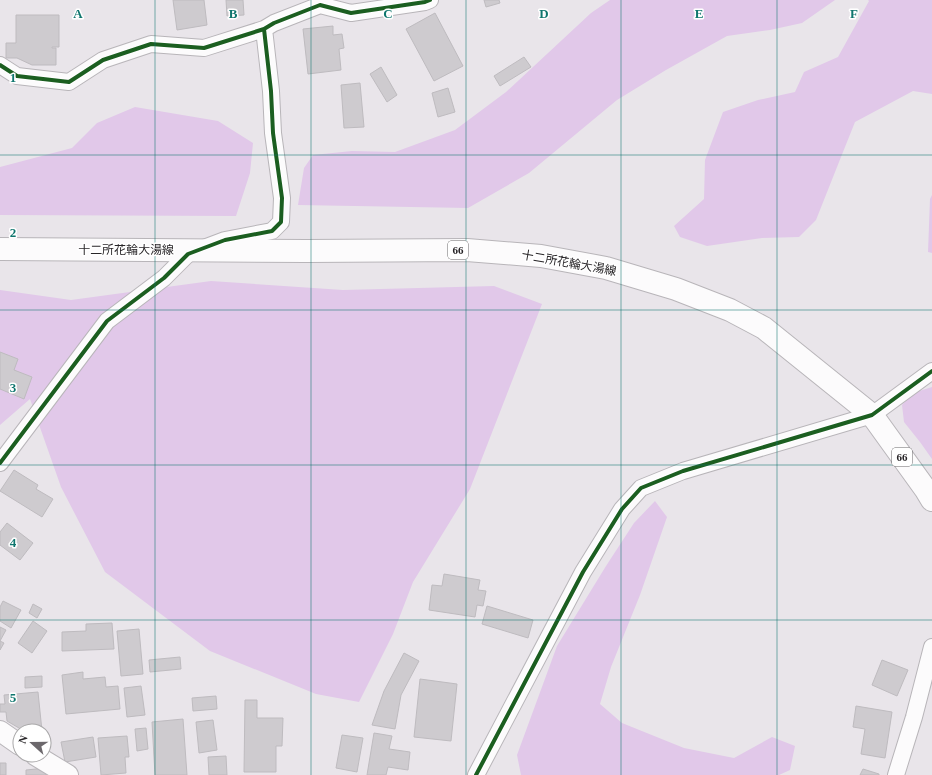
<svg xmlns="http://www.w3.org/2000/svg" width="932" height="775" viewBox="0 0 932 775" font-family="'Times New Roman','Noto Sans JP',serif">
  <style>
    .green { fill: #e1c8e9 }
    .building { fill: #cecbcf; stroke: #bebbbf }
    .lines { fill: none; stroke-linecap: round; stroke-linejoin: round }
    .minor-casing { stroke: #b8b5b9; stroke-width: 18 }
    .tertiary-casing { stroke: #b8b5b9; stroke-width: 22 }
    .primary-casing { stroke: #b8b5b9; stroke-width: 24 }
    .minor { stroke: #fcfbfc; stroke-width: 16 }
    .tertiary { stroke: #fcfbfc; stroke-width: 20 }
    .primary { stroke: #fcfbfc; stroke-width: 22 }
    .cycleway-casing { stroke: #fff; stroke-width: 6 }
    .cycleway { stroke: #1b5e20; stroke-width: 4 }
    .grid { fill: none; stroke: #0f766e; stroke-width: 1; stroke-opacity: 0.55 }
    .labels { text-anchor: middle; dominant-baseline: central; stroke-width: 3; stroke-linejoin: round; paint-order: stroke }
    .shield { fill: #fff; stroke: #686668; stroke-width: 1 }
    .shield-label { font-size: 11px; font-weight: bold; fill: #282528 }
    .street-label { font-size: 12px; fill: #282528; stroke: #fff }
    .grid-label { font-size: 13px; text-anchor: middle; font-weight: bold; fill: #0f766e; stroke: #fff; stroke-width: 3; stroke-linejoin: round; paint-order: stroke }
  </style>
  <rect width="100%" height="100%" fill="#e9e5ea"/>
  <path class="green" d="M610,0H835L802,23L770,30L727,36L666,70L617,100L529,173L468,208L298,205L304,168L313,155L352,151L395,152L455,130L506,92L591,13Z
    M868,0H932V94L913,91L855,122L839,162L816,220L799,237L762,238L707,246L680,237L674,226L704,199L705,160L723,112L758,100L795,92L804,72L838,57L869,1Z
    M135,107L218,121L253,143L250,173L236,216L0,215V167L72,148L97,123Z
    M932,195V253L928,252L930,199Z
    M211,281L343,290L494,286L542,304L470,489L413,582L393,634L359,702L316,694L210,651L105,572L61,487L30,399L0,425V290L71,300Z
    M932,387V459L920,442L904,422L902,405L913,393Z
    M655,501L667,517L640,595L611,667L600,704L622,723L684,748L734,758L772,737L795,746L790,770L779,775H521L517,755L557,646L606,566L634,523Z"/>
  <path class="building" d="M173,0H204L207,25L177,30Z
    M226,0H243L244,15L227,16Z
    M484,0H499L500,3L486,7Z
    M435,13L463,66L434,81L406,29Z
    M16,15H59V47H52V48H56V65H32L17,58H6V43H16Z
    M333,26V35L342,34L344,48L339,49L341,70L308,74L303,29Z
    M524,57L531,67L500,86L494,76Z
    M381,67L397,95L387,102L370,74Z
    M360,83L364,127L344,128L341,85Z
    M448,88L455,112L438,117L432,93Z
    M0,352L18,359L14,370L32,377L24,399L0,389Z
    M14,470L38,485L36,489L53,499L42,517L0,491Z
    M7,523L33,543L20,560L0,545V532Z
    M444,574L480,580L478,590L486,591L483,606L477,605L475,617L429,610L432,585L442,586Z
    M3,601L21,610L11,628L0,621V607Z
    M33,604L42,609L37,618L29,613Z
    M487,606L533,620L528,638L482,624Z
    M33,621L47,631L32,653L18,643Z
    M112,623L114,649L62,651V632L86,631V624Z
    M0,627L6,630L0,641L4,643L0,650Z
    M139,629L143,674L121,676L117,631Z
    M404,653L419,661L401,695L395,729L372,725L384,691Z
    M180,657L181,669L150,672L149,660Z
    M882,660L908,670L897,696L872,685Z
    M83,672V679L105,677L106,687L118,686L120,709L66,714L62,675Z
    M42,676V687L25,688V677Z
    M420,679L457,684L451,741L414,737Z
    M141,686L145,715L127,717L124,688Z
    M38,692L42,731H24L7,721L6,712H0V704H5L4,695Z
    M216,696L217,709L193,711L192,698Z
    M245,700H257V718H283L282,746H276V772H244Z
    M856,706L892,712L885,758L861,754L865,729L853,727Z
    M183,719L187,775H155L152,722Z
    M213,720L217,750L199,753L196,722Z
    M146,728L148,749L137,751L135,729Z
    M374,733L392,736L389,749L410,752L408,770L388,767L386,775H367Z
    M342,735L363,738L357,772L336,768Z
    M127,736L129,757H125L126,773L101,775L98,738Z
    M93,737L96,757L65,762L61,742Z
    M226,756L227,775H209L208,757Z
    M0,763H6V775H0Z
    M46,768V775H26V770Z
    M863,769L879,774V775H860Z"/>
  <g class="lines">
    <g class="minor-casing">
      <path id="minor" d="M0,65L17,76L69,82L103,60L151,44L204,48L264,29L274,23L320,5L351,13L425,2L430,0
        M0,463L107,321L164,278L188,254L225,240L272,231L281,222L282,198L273,133L271,91L264,29
        M476,775L583,572L622,509L641,488L683,471L872,415L932,371
        M896,775L914,717L932,647"/>
    </g>
    <g class="tertiary-casing">
      <path id="tertiary" d="M0,731L20,745
        M35,755L68,775"/>
    </g>
    <g class="primary-casing">
      <path id="primary" d="M0,249L307,251L467,250L541,256L606,268L676,289L730,310L764,328L872,415L926,490L932,500"/>
    </g>
    <use href="#minor" class="minor"/>
    <use href="#tertiary" class="tertiary"/>
    <use href="#primary" class="primary"/>
    <g class="cycleway-casing">
      <path id="cycleway" d="M0,65L17,76L69,82L103,60L151,44L204,48L264,29L274,23L320,5L351,13L425,2L430,0
        M0,463L107,321L164,278L188,254L225,240L272,231L281,222L282,198L273,133L271,91L264,29
        M476,775L583,572L622,509L641,488L683,471L872,415L932,371"/>
    </g>
    <use href="#cycleway" class="cycleway"/>
  </g>
  <path class="grid" d="M155,0V775M311,0V775M466,0V775M621,0V775M777,0V775M0,155H932M0,310H932M0,465H932M0,620H932"/>
  <g class="labels">
    <g class="shield">
      <rect x="448" y="241" width="20" height="18" rx="3"/>
      <rect x="892" y="448" width="20" height="18" rx="3"/>
    </g>
    <g class="shield-label">
      <text x="458" y="250">66</text>
      <text x="902" y="457">66</text>
    </g>
    <g class="street-label">
      <text x="126" y="250">十二所花輪大湯線</text>
      <text transform="translate(569 263) rotate(10)">十二所花輪大湯線</text>
    </g>
  </g>
  <g class="grid-label">
    <text x="78" y="18">A</text>
    <text x="233" y="18">B</text>
    <text x="388" y="18">C</text>
    <text x="544" y="18">D</text>
    <text x="699" y="18">E</text>
    <text x="854" y="18">F</text>
    <text x="13" y="82">1</text>
    <text x="13" y="237">2</text>
    <text x="13" y="392">3</text>
    <text x="13" y="547">4</text>
    <text x="13" y="702">5</text>
  </g>
  <g transform="translate(32 743) rotate(291)"><circle r="19" fill="#ffffff" stroke="#a9a8a9"/>
  <path d="M0-3L7 15L0 10L-7 15Z" fill="#6c686c"/>
  <text y="-6" font-size="11" font-weight="bold" text-anchor="middle" fill="#282528">N</text>
  </g>
</svg>
